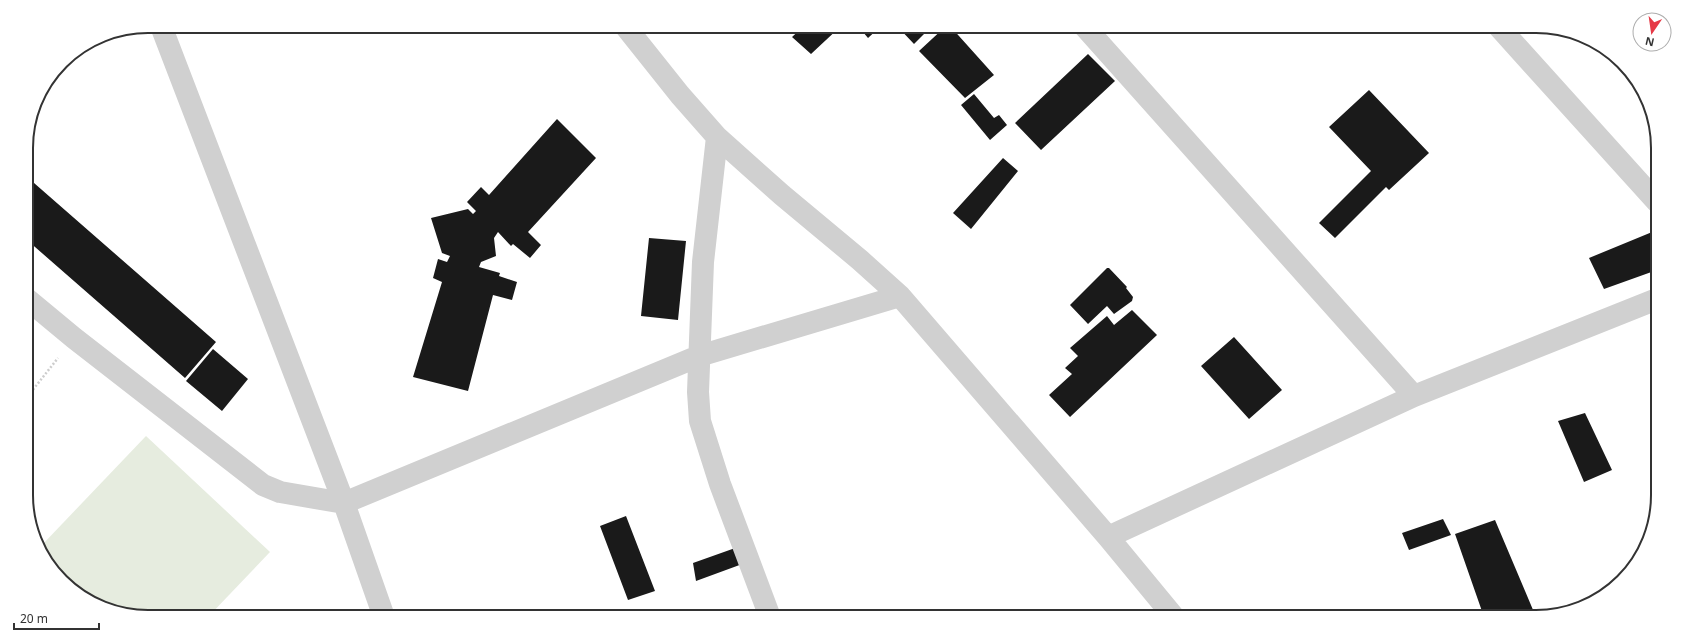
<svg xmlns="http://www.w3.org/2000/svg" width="1684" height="643" viewBox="0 0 1684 643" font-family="'Noto Sans',sans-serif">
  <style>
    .green { fill: #e6ecdf }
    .building { fill: #1a1a1a }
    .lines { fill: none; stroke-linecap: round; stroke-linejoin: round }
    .path { stroke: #cdcdcd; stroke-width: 2.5; stroke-dasharray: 2 2; stroke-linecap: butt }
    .minor { stroke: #d0d0d0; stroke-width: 22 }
    .rim { fill: none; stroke: #333; stroke-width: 2 }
  </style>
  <rect width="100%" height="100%" fill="#fff"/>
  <path class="green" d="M146,436L270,552L208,617H148L109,611L57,575L42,545Z"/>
  <path class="building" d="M804,26H841L811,54L792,37Z
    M858,26H881L868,38Z
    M897,26H932L914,44Z
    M946,26H950L994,75L965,98L919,51Z
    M1088,54L1115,81L1041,150L1015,123Z
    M1369,90L1429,153L1389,190L1386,187L1335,238L1319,223L1371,171L1329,127Z
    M974,94L994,118L999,115L1007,125L990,140L961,105Z
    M557,119L596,158L528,232L541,245L530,258L513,244L511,246L498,232L494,238L496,256L481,262L479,267L500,273L499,276L517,282L512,300L493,295L468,391L413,377L442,282L433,278L438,259L447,262L450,256L442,253L431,218L468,209L473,214L476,211L467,202L481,187L489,195Z
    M1003,158L1018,171L971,229L953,213Z
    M26,176L216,342L185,378L27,240Z
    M1657,230V270L1604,289L1589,258Z
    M649,238L686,241L678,320L641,316Z
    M1107,268H1109L1127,287L1126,288L1133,297L1132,301L1114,314L1107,306L1088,324L1070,305Z
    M1132,310L1157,335L1070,417L1049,395L1072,374L1065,368L1078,356L1070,348L1107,316L1114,325Z
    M1234,337L1282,390L1249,419L1201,366Z
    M213,349L248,379L222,411L186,381Z
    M1585,413L1612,470L1584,482L1558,421Z
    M626,516L655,591L628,600L600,526Z
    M1443,519L1451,535L1409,550L1402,533Z
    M1495,520L1536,617H1484L1455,534Z
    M738,547L745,563L696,581L693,563Z"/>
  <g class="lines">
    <path class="path" d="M28,396L58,358"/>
    <path class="minor" d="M161,26L344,503L384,617
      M625,26L680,95L717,137L782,195L860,260L900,296L1108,537L1174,617
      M1084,26L1414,396
      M1498,26L1657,202
      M717,137L703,262L698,392L700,421L720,484L770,617
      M27,299L74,338L263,485L280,492L344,503L699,356L900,296
      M1108,537L1414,396L1657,299"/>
  </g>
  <path d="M0 0H1684V643H0ZM148 33H1536A115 115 0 0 1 1651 148V495A115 115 0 0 1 1536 610H148A115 115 0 0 1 33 495V148A115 115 0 0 1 148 33Z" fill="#fff" fill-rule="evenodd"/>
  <path class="rim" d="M148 33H1536A115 115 0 0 1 1651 148V495A115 115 0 0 1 1536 610H148A115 115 0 0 1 33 495V148A115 115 0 0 1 148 33Z"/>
  <g transform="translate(1652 32) rotate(193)"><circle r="19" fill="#ffffff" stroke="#adadad"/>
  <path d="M0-3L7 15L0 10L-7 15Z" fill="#e63946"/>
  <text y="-6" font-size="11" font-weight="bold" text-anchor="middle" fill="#333333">N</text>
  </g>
  <path d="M14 623v6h85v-6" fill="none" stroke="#333333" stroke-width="2"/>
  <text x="20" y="623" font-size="12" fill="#333333" stroke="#ffffff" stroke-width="3" paint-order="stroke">20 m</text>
</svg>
